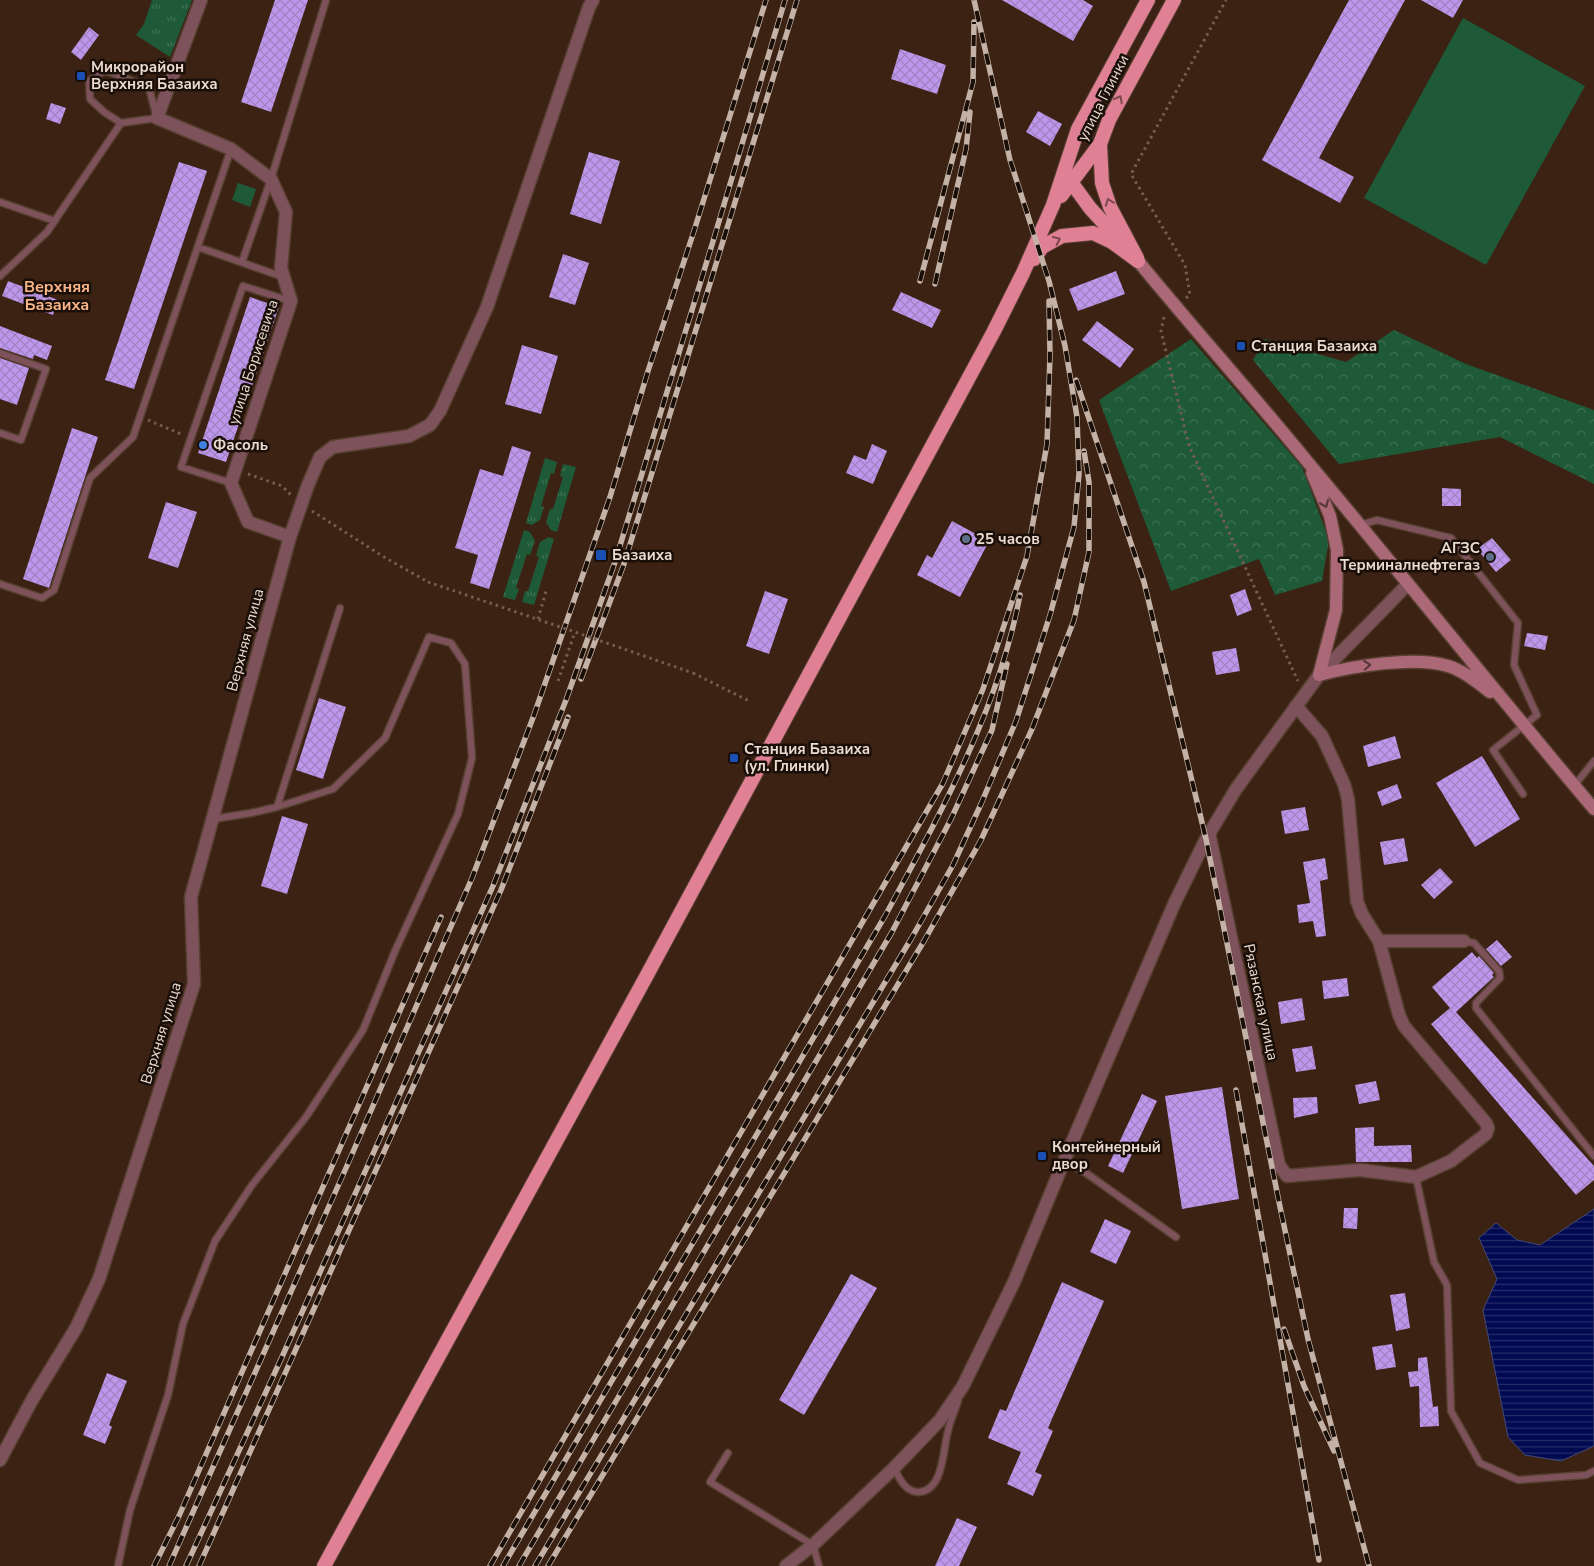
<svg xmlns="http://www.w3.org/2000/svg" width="1594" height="1566" viewBox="0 0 1594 1566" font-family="'Nunito Sans',sans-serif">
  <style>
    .grass { fill: url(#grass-tufts) }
    .forest { fill: url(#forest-crowns) }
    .pitch { fill: #1e5a37 }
    .water { fill: url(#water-rules); stroke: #464877 }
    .building { fill: url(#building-cross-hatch) }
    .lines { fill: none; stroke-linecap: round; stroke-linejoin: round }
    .service-casing { stroke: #573f31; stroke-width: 9 }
    .minor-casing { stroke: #573f31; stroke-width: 15 }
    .tertiary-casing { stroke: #573f31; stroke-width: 15 }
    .secondary-casing { stroke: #573f31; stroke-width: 15 }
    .trunk-casing { stroke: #573f31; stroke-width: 16 }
    .path { stroke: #755e51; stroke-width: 3; stroke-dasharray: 2.5 4; stroke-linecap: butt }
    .service { stroke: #7d525a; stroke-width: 6 }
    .minor { stroke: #7d525a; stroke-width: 12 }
    .tertiary { stroke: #7d525a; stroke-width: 12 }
    .secondary { stroke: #ab6876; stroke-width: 12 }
    .trunk { stroke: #df8094; stroke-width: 14 }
    .rail-casing { stroke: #c4b2a6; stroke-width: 5.5 }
    .rail { stroke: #1a0f08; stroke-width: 4; stroke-dasharray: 11; stroke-linecap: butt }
    .path-bridge { stroke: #755e51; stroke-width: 3; stroke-dasharray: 2.5 4; stroke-linecap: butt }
    .oneway { stroke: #7c484e }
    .oneway2 { stroke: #543334 }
    .transit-dot { fill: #1a4fb4; stroke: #1a0f08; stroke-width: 2 }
    .shop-dot { fill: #3f7fe0; stroke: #1a0f08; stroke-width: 2 }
    .service-dot { fill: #5c6f8a; stroke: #1a0f08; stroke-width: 2 }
    .labels { text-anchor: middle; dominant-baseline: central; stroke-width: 5; stroke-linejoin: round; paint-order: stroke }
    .poi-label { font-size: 15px; font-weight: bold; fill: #ebdad0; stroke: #1a0f08; text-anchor: start }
    .street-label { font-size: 15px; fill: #ebdad0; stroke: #1a0f08 }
    .neighbourhood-label { font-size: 16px; font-weight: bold; fill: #fab588; stroke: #1a0f08 }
  </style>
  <defs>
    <pattern id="grass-tufts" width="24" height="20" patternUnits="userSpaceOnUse" patternTransform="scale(1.25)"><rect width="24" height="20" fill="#1e5a37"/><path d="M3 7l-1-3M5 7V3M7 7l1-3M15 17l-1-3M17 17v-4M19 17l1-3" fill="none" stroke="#3f7153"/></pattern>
    <pattern id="forest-crowns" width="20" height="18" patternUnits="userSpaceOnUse" patternTransform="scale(1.25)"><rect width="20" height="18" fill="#1e5a37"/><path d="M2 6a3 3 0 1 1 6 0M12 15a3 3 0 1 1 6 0" fill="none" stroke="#3f7153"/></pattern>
    <pattern id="water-rules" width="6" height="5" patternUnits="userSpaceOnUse" patternTransform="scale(1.25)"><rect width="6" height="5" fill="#000a51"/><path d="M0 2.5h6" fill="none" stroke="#252d69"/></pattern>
    <pattern id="building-cross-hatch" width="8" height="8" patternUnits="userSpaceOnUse" patternTransform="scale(1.25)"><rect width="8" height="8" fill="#be97ed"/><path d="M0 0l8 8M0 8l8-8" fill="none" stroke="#a082c1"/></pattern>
  </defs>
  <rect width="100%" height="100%" fill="#3b2213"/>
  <path class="grass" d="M152,0H192L170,57L136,35L144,24Z
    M545,458L557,462L554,474L551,473L541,506L544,507L540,520L532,525L526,523Z
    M563,464L576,467L557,532L551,530L546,522L550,509H553L563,477L560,476Z
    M524,530L530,532L535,541L530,555L527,554L516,588L519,589L515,600L503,597Z
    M549,537L554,539L534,605L522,602L525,591H528L539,557L536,556L540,542Z"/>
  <path class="forest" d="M1394,330L1466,364L1594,410V484L1500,437L1339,464L1253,360L1265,339L1346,362Z
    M1191,339L1302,467L1329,540L1322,581L1275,595L1259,559L1171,591L1099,400Z"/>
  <path class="pitch" d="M1463,18L1585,86L1486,265L1364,198Z
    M238,183L256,189L250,207L232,200Z"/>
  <path class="water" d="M1594,1209V1446L1561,1461L1525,1455L1508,1437L1483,1310L1497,1279L1479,1238L1496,1223L1517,1240L1540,1245Z"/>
  <path class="building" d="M275,0H308L271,112L241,102Z
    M1002,0H1083L1093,6L1073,41Z
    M1349,0H1405L1319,158L1354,177L1340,203L1262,160Z
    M1421,0H1463L1453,18Z
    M89,27L99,35L81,60L71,52Z
    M900,49L946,65L937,94L891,79Z
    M51,103L66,108L60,124L46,119Z
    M1038,111L1062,124L1050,146L1026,132Z
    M589,152L620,161L601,224L570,214Z
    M179,162L207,171L134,389L105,380Z
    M563,254L589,263L575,305L549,297Z
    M1116,271L1125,294L1078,311L1069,289Z
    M8,281L58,300L53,315L2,296Z
    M901,292L941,310L932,328L892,310Z
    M250,297L279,307L226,462L198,453Z
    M1097,321L1134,349L1120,368L1082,340Z
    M0,326L52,346L47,360L34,355L33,359L0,348Z
    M522,345L558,356L541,414L505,404Z
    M0,358L29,368L17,405L0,399Z
    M72,428L98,437L49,588L23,579Z
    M872,444L887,451L873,484L846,473L854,455L866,460Z
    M512,446L531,452L489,589L470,583L478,555L455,548L480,469L503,476Z
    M1442,488L1461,489V506H1442Z
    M166,502L197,512L178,568L148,558Z
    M952,521L989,541L960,597L917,575L927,555L932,558Z
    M1492,538L1511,560L1496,572L1477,549Z
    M1245,589L1252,610L1237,616L1230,595Z
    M765,591L788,599L769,654L746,646Z
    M1527,633L1548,636L1545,650L1524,646Z
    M1236,648L1240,671L1216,675L1212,652Z
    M319,698L346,707L323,779L296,770Z
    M1395,736L1401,758L1368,767L1363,746Z
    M1482,756L1520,819L1475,847L1436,783Z
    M1397,784L1402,798L1382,806L1377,792Z
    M1305,807L1309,830L1285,834L1281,811Z
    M282,816L308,824L287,894L261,886Z
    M1404,838L1408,861L1384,865L1380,842Z
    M1325,858L1328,879L1320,881L1326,936L1316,937L1313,921L1299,923L1297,905L1310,903L1303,862Z
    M1440,868L1453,882L1434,899L1421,885Z
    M1497,940L1512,957L1501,966L1486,949Z
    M1472,952L1477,958L1479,956L1494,973L1492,975L1494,977L1456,1012L1594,1166V1180L1576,1195L1431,1024L1450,1008L1432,987Z
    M1347,978L1349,996L1324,999L1322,981Z
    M1302,998L1305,1020L1281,1024L1278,1002Z
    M1312,1046L1316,1069L1296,1072L1292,1049Z
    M1376,1081L1380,1100L1359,1104L1355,1085Z
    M1222,1087L1239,1199L1182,1209L1165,1096Z
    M1142,1094L1157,1101L1123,1173L1108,1166Z
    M1317,1097L1318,1113L1294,1118L1293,1098Z
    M1374,1127V1146L1411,1145L1412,1162H1356L1355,1128Z
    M1344,1208H1358L1357,1229L1343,1228Z
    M1105,1219L1131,1231L1116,1264L1090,1252Z
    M851,1274L877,1288L804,1415L779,1400Z
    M1062,1282L1104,1301L1048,1428L1053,1431L1035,1472L1042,1475L1033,1496L1007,1484L1021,1452L988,1438L1000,1409L1006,1411Z
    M1405,1293L1410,1328L1396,1331L1390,1295Z
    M1392,1344L1396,1367L1376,1370L1372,1347Z
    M1427,1357L1433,1407L1438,1406L1439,1426L1420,1427L1419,1386L1410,1387L1408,1372L1418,1371V1358Z
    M107,1373L127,1381L109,1425L112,1427L105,1444L83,1435Z
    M957,1518L977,1527L959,1566H935Z"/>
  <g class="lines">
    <g class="service-casing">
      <path id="service" d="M105,70L149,88L157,118L121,123L104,112L90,99L89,81Z
        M0,202L55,221
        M198,247L283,277
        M242,262L271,179L326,0
        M0,276L47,232L121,123
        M0,353L46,369L21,440L0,433
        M231,483L181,467L243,286L290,301
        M1360,525L1377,520L1451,538L1518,623L1514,665L1537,715L1493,750L1523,794
        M0,584L42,598L54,590L90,478L133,437L231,149
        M1574,786L1594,761
        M213,819L251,813L277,807L340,608
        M1464,941L1474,943L1499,971L1500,978L1476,1003V1008L1594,1156
        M1064,1161L1086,1173L1176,1237
        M1416,1177L1434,1262L1447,1285L1451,1411L1480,1463L1518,1480L1586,1475L1594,1471
        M728,1453L710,1482L813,1545L819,1566
        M894,1468C899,1478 905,1491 917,1492C944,1493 943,1448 948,1431C950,1421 955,1411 958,1401
        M118,1566L130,1510L168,1395L183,1324L215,1241L252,1185L306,1117L363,1030L395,951L458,814L472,758L465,664L451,643L429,637L385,738L333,789L277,807"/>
    </g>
    <g class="minor-casing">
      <path id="minor" d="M157,118L231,149L271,179L286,212L281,268L291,301L231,483L248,522L290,537L292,531
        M1296,706L1322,736L1344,784L1348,799L1357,901L1362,914L1379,941H1464
        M1209,833L1279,1165L1287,1176L1360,1170L1416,1177L1451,1161L1486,1134L1488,1128L1486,1123L1404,1026L1399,1015L1379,941
        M0,1460L32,1400L76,1328L99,1279L194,984L191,897L290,537L308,485L320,457L333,447L409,436L430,425L440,411L487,307L589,7L593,0"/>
    </g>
    <g class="tertiary-casing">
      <path id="tertiary" d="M157,118L201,0
        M786,1566L813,1545L894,1468L940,1420L963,1386L1014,1282L1064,1161L1175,902L1206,839L1236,789L1319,675L1408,584"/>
    </g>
    <g class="secondary-casing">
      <path id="secondary" d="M1138,261C1193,328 1251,393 1306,460C1403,576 1497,694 1594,809
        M1312,473L1330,516L1337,550L1336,610L1319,675
        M1319,675C1353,666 1414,656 1448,666C1464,671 1477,682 1490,692"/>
    </g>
    <g class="trunk-casing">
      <path id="trunk" d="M1100,144L1102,183L1110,207L1137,258
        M1066,175L1090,208L1123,244
        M1061,196L1100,144L1109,120L1174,0
        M1034,259L1042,247L1062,236L1093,233L1112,242L1138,261
        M324,1566L647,975L994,331L1023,273L1053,205L1078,129L1148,0"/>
    </g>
    <path class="path" d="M1186,298L1190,295L1185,265L1131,174L1226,0
      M1164,317L1161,331L1189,446L1298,681
      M148,420L181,434
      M248,474L282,486L291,495
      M312,511L384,557L428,582
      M538,619L546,591
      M693,673L749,701
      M558,681L575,632"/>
    <use href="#service" class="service"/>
    <use href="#minor" class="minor"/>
    <use href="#tertiary" class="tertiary"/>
    <use href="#secondary" class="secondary"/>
    <use href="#trunk" class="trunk"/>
    <g class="rail-casing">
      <path id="rail" d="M920,281L973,82L974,22
        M935,284L966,149L970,112
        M1076,380L1144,582L1206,839L1279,1202L1308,1339L1369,1566
        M581,679L624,564L797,0
        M1236,1090L1319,1560
        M1284,1329L1304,1386L1334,1451
        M154,1566L179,1516L441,917
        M169,1566L346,1168L472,878L534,715L610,497L648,371L694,231L766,0
        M186,1566L282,1357L493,886L566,700L615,562L714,238L785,0
        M199,1566L501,890L568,717
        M490,1566L943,783L983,689L1027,556L1047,444L1050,355L1049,301
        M503,1566L885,916C940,814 998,711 1020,595
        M519,1566L892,932L951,819L992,730L1007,664
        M535,1566L911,939L953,865L981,804L1016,721L1050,615L1074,527L1079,474L1077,417L1065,346L1049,281L1010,160L974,0
        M548,1566L924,941L981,840L1032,729L1074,620L1089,552V482L1084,451"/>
    </g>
    <use href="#rail" class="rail"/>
    <path class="path-bridge" d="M428,582L575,632L693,673"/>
  </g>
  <defs><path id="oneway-chevron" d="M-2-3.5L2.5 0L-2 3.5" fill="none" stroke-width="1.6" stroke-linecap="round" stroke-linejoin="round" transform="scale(1.25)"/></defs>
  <g class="oneway">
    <use href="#oneway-chevron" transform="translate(1119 99) rotate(-62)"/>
    <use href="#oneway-chevron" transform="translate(1109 202) rotate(-111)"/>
    <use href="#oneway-chevron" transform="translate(1057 240) rotate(-25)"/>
  </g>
  <g class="oneway2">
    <use href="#oneway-chevron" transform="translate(1325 504) rotate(67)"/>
    <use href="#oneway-chevron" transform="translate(1367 665) rotate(-6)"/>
  </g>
  <g class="transit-dot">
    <rect x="76" y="71" width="10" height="10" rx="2.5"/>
    <rect x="1236" y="341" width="10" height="10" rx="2.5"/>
    <rect x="595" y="549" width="12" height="12" rx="2.5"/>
    <rect x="729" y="753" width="10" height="10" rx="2.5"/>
    <rect x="1037" y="1151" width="10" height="10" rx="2.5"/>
  </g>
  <circle class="shop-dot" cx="203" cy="445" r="5"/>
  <g class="service-dot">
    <circle cx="966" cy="539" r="5"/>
    <circle cx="1490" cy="557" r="5"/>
  </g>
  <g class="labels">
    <g class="poi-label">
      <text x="91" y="67">Микрорайон<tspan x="91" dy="17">Верхняя Базаиха</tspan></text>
      <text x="1251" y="346">Станция Базаиха</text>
      <text x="213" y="445">Фасоль</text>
      <text x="976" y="539">25 часов</text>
      <text x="1480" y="548" text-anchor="end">АГЗС<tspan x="1480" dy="17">Терминалнефтегаз</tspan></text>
      <text x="612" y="555">Базаиха</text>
      <text x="744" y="749">Станция Базаиха<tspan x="744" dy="17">(ул. Глинки)</tspan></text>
      <text x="1052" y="1147">Контейнерный<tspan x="1052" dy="17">двор</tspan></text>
    </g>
    <g class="street-label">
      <text transform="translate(1103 98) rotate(-63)">улица Глинки</text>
      <text transform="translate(253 362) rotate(-72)">улица Борисевича</text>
      <text transform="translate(245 640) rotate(-75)">Верхняя улица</text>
      <text transform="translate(1261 1002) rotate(78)">Рязанская улица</text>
      <text transform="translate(161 1033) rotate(-73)">Верхняя улица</text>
    </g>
    <g class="neighbourhood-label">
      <text x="57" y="287">Верхняя<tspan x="57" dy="18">Базаиха</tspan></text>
    </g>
  </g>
</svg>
